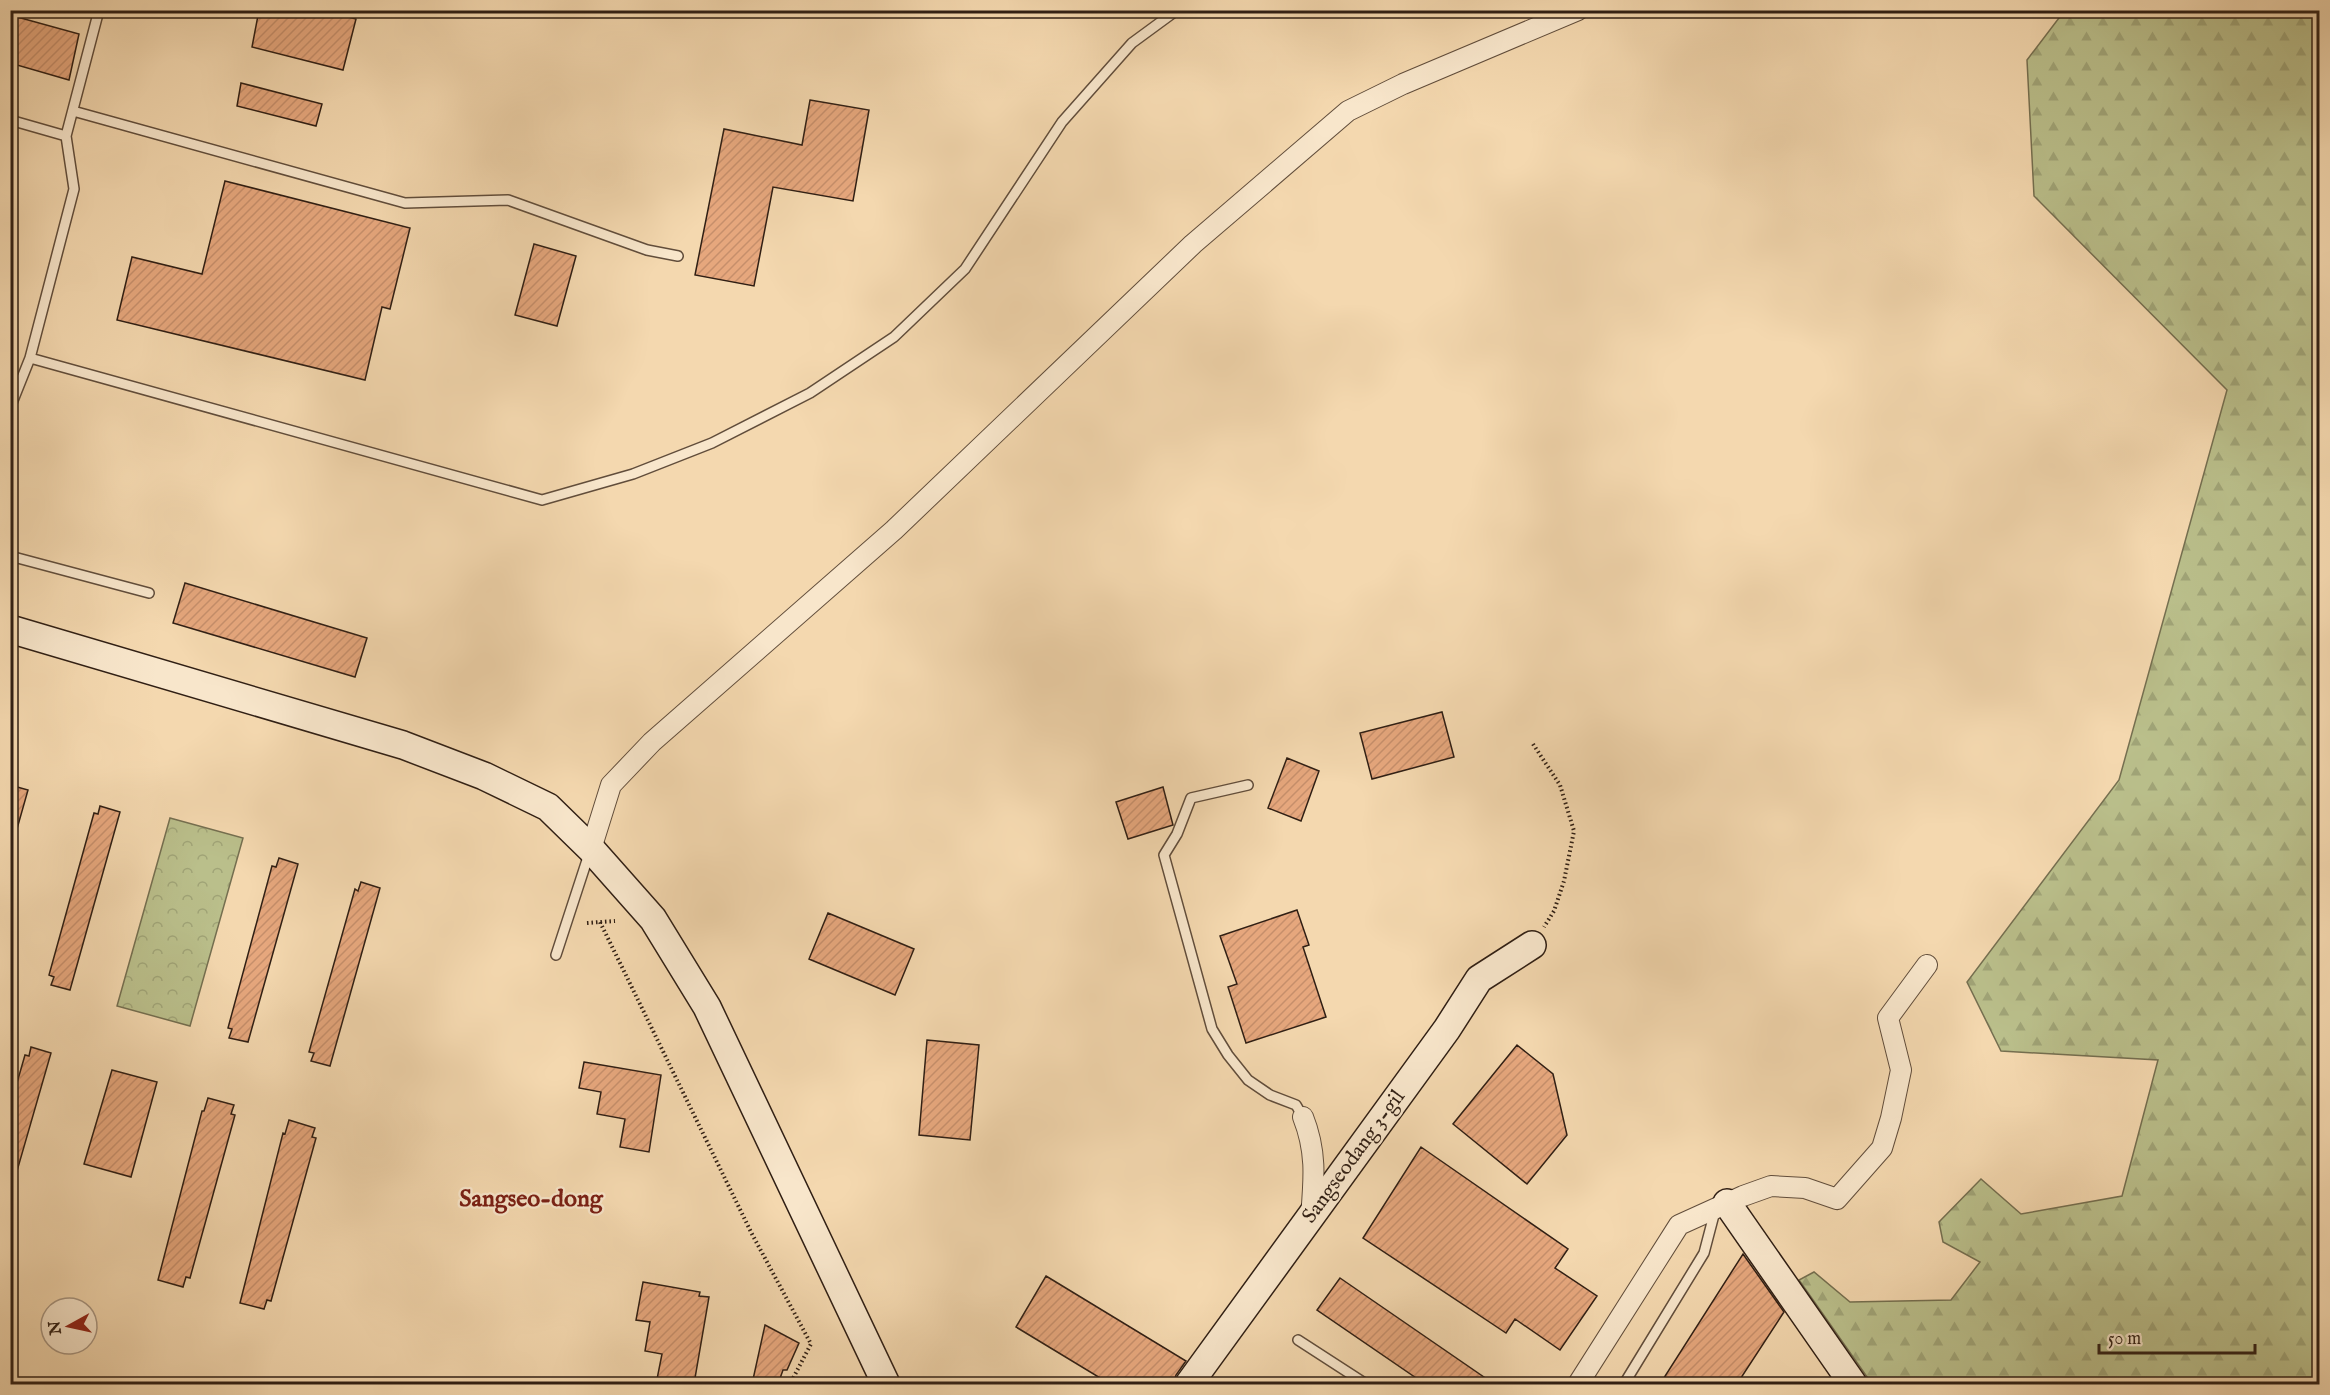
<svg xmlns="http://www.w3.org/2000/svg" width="2330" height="1395" viewBox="0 0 2330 1395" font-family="'IM FELL English',serif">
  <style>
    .forest { fill: url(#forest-firs); stroke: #756f50; stroke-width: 1.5 }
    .park { fill: url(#park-crowns); stroke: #756f50; stroke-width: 1.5 }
    .building { fill: url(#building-hatch); stroke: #301f14; stroke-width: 1.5 }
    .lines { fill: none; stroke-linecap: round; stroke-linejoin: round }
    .lane-casing { stroke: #614d3b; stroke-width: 12 }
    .street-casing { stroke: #614d3b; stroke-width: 22 }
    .secondary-casing { stroke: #301f14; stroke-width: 30 }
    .path { stroke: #301f14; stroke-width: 4; stroke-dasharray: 1.5 3; stroke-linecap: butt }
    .lane { stroke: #f8e6cb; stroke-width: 9 }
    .street { stroke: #f8e6cb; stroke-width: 20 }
    .secondary { stroke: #f8e6cb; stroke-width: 27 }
    .labels { text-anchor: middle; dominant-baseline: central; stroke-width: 4.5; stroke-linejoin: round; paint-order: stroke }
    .street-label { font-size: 21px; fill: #301f14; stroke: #f8e6cb }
    .quarter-label { font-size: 24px; font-weight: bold; fill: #7a1f14; stroke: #f8e6cb }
  </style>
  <defs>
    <pattern id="forest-firs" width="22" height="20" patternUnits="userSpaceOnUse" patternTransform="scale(1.5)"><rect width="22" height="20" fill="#babf8b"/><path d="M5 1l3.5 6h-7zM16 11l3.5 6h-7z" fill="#a0a477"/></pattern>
    <pattern id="park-crowns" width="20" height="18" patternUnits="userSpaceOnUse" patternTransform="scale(1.5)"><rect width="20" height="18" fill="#babf8b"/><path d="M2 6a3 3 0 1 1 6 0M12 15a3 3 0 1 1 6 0" fill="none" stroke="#a0a477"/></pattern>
    <pattern id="building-hatch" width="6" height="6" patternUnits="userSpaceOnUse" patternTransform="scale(1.5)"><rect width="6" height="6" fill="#e6a77d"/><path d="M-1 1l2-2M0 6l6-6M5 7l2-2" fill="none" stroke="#c68f6b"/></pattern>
  </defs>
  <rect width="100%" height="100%" fill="#f4d8af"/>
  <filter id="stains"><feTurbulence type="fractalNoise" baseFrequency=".00333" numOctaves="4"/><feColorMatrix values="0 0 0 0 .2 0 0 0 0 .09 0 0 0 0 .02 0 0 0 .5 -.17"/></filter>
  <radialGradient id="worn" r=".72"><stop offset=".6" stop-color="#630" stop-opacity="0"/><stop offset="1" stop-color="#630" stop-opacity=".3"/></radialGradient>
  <path class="forest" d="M2065,10L2319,11V1384H1872L1799,1280L1814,1272L1850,1302L1951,1300L1980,1262L1943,1242L1939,1222L1981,1179L2021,1214L2122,1196L2158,1060L2001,1051L1967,982L2119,780L2227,390L2034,196L2027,60Z"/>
  <path class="park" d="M170,818L243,838L190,1026L117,1006Z"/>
  <path class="building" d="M259,10H323L356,19L343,70L252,47Z
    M10,15L79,34L69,80L10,63Z
    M241,83L322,104L316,126L237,106Z
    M810,100L869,110L853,201L773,187L754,286L695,275L724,129L802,145Z
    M225,181L410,228L390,309L382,307L365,380L117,320L132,257L202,274Z
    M534,244L576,256L557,326L515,315Z
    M185,583L367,638L355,677L173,623Z
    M1442,712L1454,757L1372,779L1360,733Z
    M1287,758L1319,771L1301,821L1268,808Z
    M10,785L28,790L15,836L10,835Z
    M1163,787L1173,825L1128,839L1116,802Z
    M100,806L120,812L70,990L51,985L54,977L49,975L94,813L98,814Z
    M279,858L298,864L248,1042L229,1038L232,1029L228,1028L272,866L276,867Z
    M361,882L380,888L330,1066L311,1061L314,1053L309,1052L355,889L358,891Z
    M1297,910L1309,945L1303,947L1326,1017L1246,1043L1228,987L1237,984L1220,936Z
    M828,913L914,949L895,995L809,959Z
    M927,1040L979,1045L970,1140L919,1135Z
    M1517,1045L1553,1074L1567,1135L1527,1184L1453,1124Z
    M31,1047L51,1053L15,1178L10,1177V1107L25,1055L29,1056Z
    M584,1062L661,1075L649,1152L620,1147L625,1119L597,1114L601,1092L579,1088Z
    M112,1070L157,1082L131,1177L84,1164Z
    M208,1098L234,1105L231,1114L235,1115L190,1278L186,1277L183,1287L158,1280L202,1111H204Z
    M289,1120L315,1128L312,1137L316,1138L271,1301L267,1300L264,1309L240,1303L283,1133L285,1134Z
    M1421,1147L1568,1249L1555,1268L1597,1296L1560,1350L1515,1319L1506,1333L1363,1238Z
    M1743,1254L1784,1312L1737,1384H1660Z
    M1046,1276L1186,1361L1176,1375L1173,1384H1110L1016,1327Z
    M1340,1278L1494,1384H1425L1317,1310Z
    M643,1282L700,1292L699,1296L709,1297L694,1384L657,1379L662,1354L645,1351L650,1322L636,1320Z
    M765,1325L799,1343L787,1370H783L778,1384H752Z"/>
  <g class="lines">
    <g class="lane-casing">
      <path id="lane" d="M73,111L405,203L508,200L647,250L678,256
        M10,120L66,136
        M30,358L542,500L633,474L712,443L810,393L894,337L965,269L1062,122L1132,43L1177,10
        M10,408L30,358L74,189L66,136L99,10
        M10,497V506
        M10,556L149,593
        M1248,785L1191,798L1177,834L1164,855L1212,1029L1228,1055L1248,1080L1270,1095L1296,1105L1303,1117
        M556,955L589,854
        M1298,1340L1366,1384
        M1624,1384L1704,1253L1715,1211"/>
    </g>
    <g class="street-casing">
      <path id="street" d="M591,849L611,785L652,742L894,530L1193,244L1348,111L1403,84L1578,10
        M1303,1117C1317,1152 1314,1180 1311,1217
        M1578,1384L1679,1225L1743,1196L1771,1186L1805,1188L1837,1199L1882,1148L1891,1118L1901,1070L1888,1018L1927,965"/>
    </g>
    <g class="secondary-casing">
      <path id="secondary" d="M10,629L403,745L484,776L548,807L591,849L653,919L707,1007L886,1384
        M1727,1203L1853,1384
        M1189,1384L1447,1029L1479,979L1532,945"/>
    </g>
    <path class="path" d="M2307,10L2320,16
      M1533,744L1560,785L1574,831L1564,881L1554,911L1544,927
      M600,922L752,1234L811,1344L790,1384
      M587,923L615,921"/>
    <use href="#lane" class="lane"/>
    <use href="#street" class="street"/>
    <use href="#secondary" class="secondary"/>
  </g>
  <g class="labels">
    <g class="street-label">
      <text transform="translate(1354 1157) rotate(-54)">Sangseodang 3-gil</text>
    </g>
    <g class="quarter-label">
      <text x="531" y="1199">Sangseo-dong</text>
    </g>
  </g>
  <rect width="2330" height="1395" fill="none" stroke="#f4d8af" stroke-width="36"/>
  <rect x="12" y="12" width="2306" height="1371" fill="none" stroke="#301f14" stroke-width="3"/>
  <rect x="18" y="18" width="2294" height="1359" fill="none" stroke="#301f14" stroke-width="1.5"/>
  <g transform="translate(69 1326) rotate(262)"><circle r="28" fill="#f8e6cb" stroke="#a89682" stroke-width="1.5"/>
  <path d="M0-4.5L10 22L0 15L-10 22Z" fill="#8f2418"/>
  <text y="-9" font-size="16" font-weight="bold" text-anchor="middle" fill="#301f14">N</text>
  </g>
  <path d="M2099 1344v9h156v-9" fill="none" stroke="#301f14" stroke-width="3"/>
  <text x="2108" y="1344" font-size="18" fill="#301f14" stroke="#f8e6cb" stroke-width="4.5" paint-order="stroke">50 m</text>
  <rect width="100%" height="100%" filter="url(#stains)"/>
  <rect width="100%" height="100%" fill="url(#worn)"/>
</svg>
